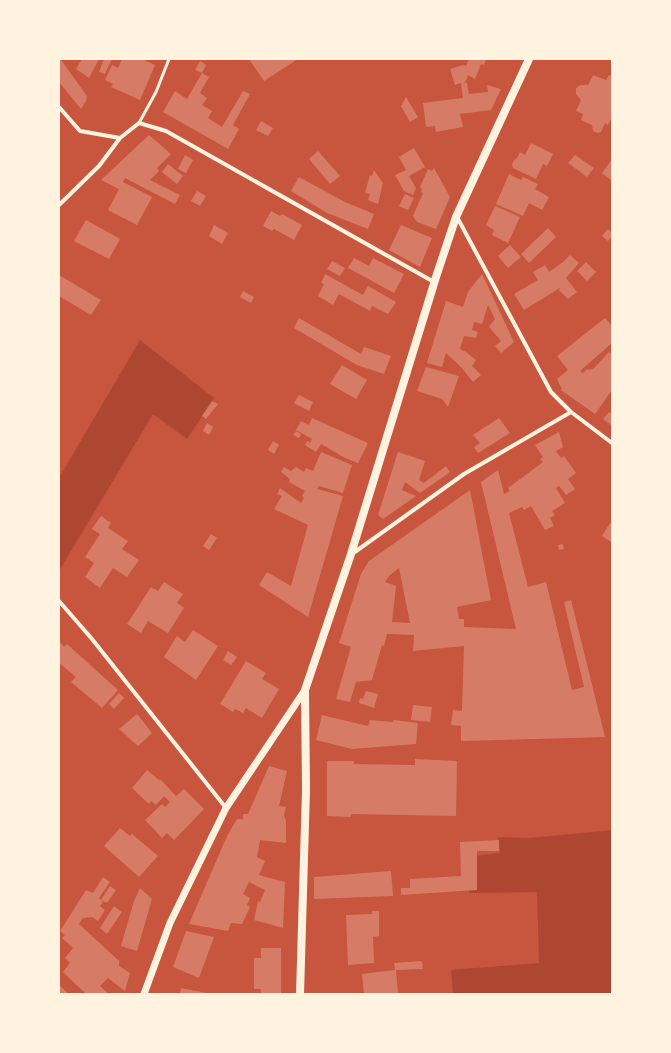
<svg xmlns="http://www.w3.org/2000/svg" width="671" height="1053" viewBox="0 0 671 1053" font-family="Jost,sans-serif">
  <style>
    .green { fill: #ae4732 }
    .building { fill: #d67c66; fill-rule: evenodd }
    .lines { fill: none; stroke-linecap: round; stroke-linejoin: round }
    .service { stroke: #fff3e0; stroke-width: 3 }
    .minor { stroke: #fff3e0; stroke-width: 4 }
    .tertiary { stroke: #fff3e0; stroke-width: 7 }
    .secondary { stroke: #fff3e0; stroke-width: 8 }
  </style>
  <rect width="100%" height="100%" fill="#c8553d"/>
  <path class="green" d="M140,340L214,398L187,439L153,414L59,571V478Z
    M612,830V994H453L451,970L539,963L537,892L469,893L474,856L500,853L498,837L530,838Z"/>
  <path class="building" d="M59,59H62L61,60L87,96L86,101L81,109L59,82Z
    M82,59H99L89,78L76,69Z
    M104,59H112L105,74L99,72Z
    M122,59H142L155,65L140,100L111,87L113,84L105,80L112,65L118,68Z
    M249,59H298L264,81Z
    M469,59H486L484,65L481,64L475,79L468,75L465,83H467L469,94L488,92L487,85L501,89L491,110L460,114L463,127L436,132L435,126L426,127L423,103L463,98L461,83L455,85L450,69L463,65L466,66Z
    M200,61L206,65L202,73L209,77L200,93L207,98L202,105L212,111L208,118L222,127L243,91L250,94L233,125L239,129L228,149L163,112L175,91L187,99L202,73L195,70Z
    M593,75L606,80L609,75L612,76V117L608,125L605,123L601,132L598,133L593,131L592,125L581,120L583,114L576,111L581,100L576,94V88L580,85H588Z
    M406,97L418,117L410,122L401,106Z
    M261,121L273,128L268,136L256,130Z
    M149,135L171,154L157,168L159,171L150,180L180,195L175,204L125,178L123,182L152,197L137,225L108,210L119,189L101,180Z
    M531,143L553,154L547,166L543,164L536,179L513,168L512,164L515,159L517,158L520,152L525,155Z
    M414,148L425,167L409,176L416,188L413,195L404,191L395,175L406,170L399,157Z
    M318,151L340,176L330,184L309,159Z
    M185,155L193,160L186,173L178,169Z
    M575,155L594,168L587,177L568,163Z
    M612,159V181L602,173Z
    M168,164L183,176L177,184L162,172Z
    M434,168L450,197L436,229L417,222L413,216L423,193L421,192L422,189L420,187L428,169L432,171Z
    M374,170L383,183L378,204L368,200L370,194L365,193L370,175L372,176Z
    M509,174L521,180L523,177L538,184L535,189L549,197L542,210L529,203L523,216L496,204Z
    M299,177L345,202L374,214L368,229L327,213L291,191Z
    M197,191L206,196L200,206L191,201Z
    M405,194L414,198L408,210L399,206Z
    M495,206L520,217L508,243L492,235L494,230L486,225Z
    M271,211L280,216L282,214L302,225L294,240L274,229L272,231L263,226Z
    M86,220L120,239L109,259L74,241Z
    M214,225L228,233L222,244L209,236Z
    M401,225L432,238L420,267L389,250Z
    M548,228L556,237L529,263L521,254Z
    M608,229L612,233V236L608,241L602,236Z
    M510,245L521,257L508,268L498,256Z
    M570,255L579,263L566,278L577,292L568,299L559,290L560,288L524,310L514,294L538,280L533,272L545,265L549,272L563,262Z
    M354,258L369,266L373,258L404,274L394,293L348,268Z
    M332,261L345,268L340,276L327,269Z
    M586,262L596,272L587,281L577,271Z
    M325,274L363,295L368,286L396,302L388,314L372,306L370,311L339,294L333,305L318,296L324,284L321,283Z
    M482,274L514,342L501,353L495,346L501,341L489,327L495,319L488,305L482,324L474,322L472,330L478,332L476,338L464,336L460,349L466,352L476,360L472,366L481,375L473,382L462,368L446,353L442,367L427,363L446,301L463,307L468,292Z
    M59,275L101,300L91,315L59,296Z
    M243,291L254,297L251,303L240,297Z
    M299,318L361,354L364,347L391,356L384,374L357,365L294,328Z
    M605,318L612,326V343L580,371L583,373L586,370L593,369L609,352L612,355V390L595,414L561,390L562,389L557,379L568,370L557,356Z
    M342,365L367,380L356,399L330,384Z
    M426,367L459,376L448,407L442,399L417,391Z
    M299,395L313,402L309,411L294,403Z
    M212,401L218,404L206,419L202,416Z
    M609,412L612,414V426L603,419Z
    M312,418L368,443L358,463L345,458L323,445L321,444L316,452L305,445L307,441L310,443L312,439L296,430L301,421L309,425Z
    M499,418L510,433L478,453L474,447L480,443L473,435Z
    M207,423L213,427L209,435L203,431Z
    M296,431L301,434L299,438L293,435Z
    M559,432L563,447L556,451L561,458L564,456L576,473L568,479L575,489L566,495L559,486L556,488L565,503L552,511L555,515L550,518L554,526L545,530L531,506L524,510L522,507L509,513L528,587L546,582L572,690L584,687L564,602L571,600L605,737L461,741V726L451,725L453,710L462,711L464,646L413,651L414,635L387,634L384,646L382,645L372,680L356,682L350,702L336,699L351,647L339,643L361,574L369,561L470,490L491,600L457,607L459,619H464V627L516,629L481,482L498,470L504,494L510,491L508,488L543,462L540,459L543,457L535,445ZM399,568L410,623L392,622L396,586L385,582L389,576Z
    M273,441L279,445L274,454L268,450Z
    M321,452L352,465L343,493L319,486L317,489L343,496L308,617L259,585L267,572L291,586L308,525L274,509L282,496L277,494L280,488L301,503L304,498L302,496L305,491L289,482L290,479L281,472L284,467L291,471L296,467L304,472L306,468L313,471Z
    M398,452L425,461L419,480L424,483L446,466L450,472L420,493L405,482L402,490L416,496L383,519L378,515Z
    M101,516L111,523L108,528L128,541L122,549L139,560L127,577L113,568L100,588L85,577L94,563L85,557L100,534L92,529Z
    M610,523L612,524L611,542L602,536Z
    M211,534L217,538L209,550L203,546Z
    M563,544L564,549L559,550L558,545Z
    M164,582L183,594L177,603L184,608L168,633L148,621L141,633L127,624L151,587L158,591Z
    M193,630L218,646L196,680L164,657L177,636L185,642Z
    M59,641L64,647L67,644L118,690L102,708L71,682L76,677L59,663Z
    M228,651L237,657L231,665L223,660Z
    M246,661L266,673L262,679L279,689L262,718L246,708L243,713L235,709L233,712L220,704Z
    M366,691L378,694L374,708L359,703L360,698L363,699Z
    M119,693L124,698L114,709L109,704Z
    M413,705L432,707L430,722L411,720Z
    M137,714L152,733L138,746L119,729Z
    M322,715L368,726L370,720L393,722L394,720L418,723L416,744L352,749L316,740Z
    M415,759L457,761L456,816L351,814V817L327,816V761H354V764L415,765Z
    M269,766L287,771L279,806L286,807L284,816L286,821V843L260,840L257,857L265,861L259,875L285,882L283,928L254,920L258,901L260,902L265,890L249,882L243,894L250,898L247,905L250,907L242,924L231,923L228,931L189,924L227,836L237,819H243V814H248Z
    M147,770L159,780L160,779L176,796L184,789L204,809L174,840L167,833L162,838L145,820L162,804L165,807L170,802L164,796L156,805L151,801L149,804L132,788Z
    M120,828L130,836L132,834L158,856L139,877L104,846Z
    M499,840V851H477V890L401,895V888H410V879L461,876L460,842Z
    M391,871L393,896L314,899V877Z
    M103,877L110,882L99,898L103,902L100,906L105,910L98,921L92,917L83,918L79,924L119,961V966L130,973L125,991L108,978L100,986L109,994H86L63,972L70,963L65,958L73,948L62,938L65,935L60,931L86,890L93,893Z
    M110,886L116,890L107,903L101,900Z
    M140,888L152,899L137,951L121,946L134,901Z
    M114,906L122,912L107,934L100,928Z
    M372,911H379V936L373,937L374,963L348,965L346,915L372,914Z
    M186,931L214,937L199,978L173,967Z
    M261,948H281V994H261V989H254V958H261Z
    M422,961L423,969L396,970L398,994H364L362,974L395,970L394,963Z
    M59,985L69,994H59Z
    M181,988L207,993V994H180Z"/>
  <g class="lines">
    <path class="service" d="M139,123L156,92L169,59"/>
    <path class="minor" d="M59,107L80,131L120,138
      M59,205L99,166L120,138L139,123L166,131L434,282
      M457,217L551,392L571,412L612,443
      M352,554L464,474L571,412
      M59,601L92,639L226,808"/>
    <path class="tertiary" d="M144,994L170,923L226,808L305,690"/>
    <path class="secondary" d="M300,994L306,790L305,690L351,554L436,277L456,217L529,59"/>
  </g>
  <rect width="671" height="1053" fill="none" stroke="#fff3e0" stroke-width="120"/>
</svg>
